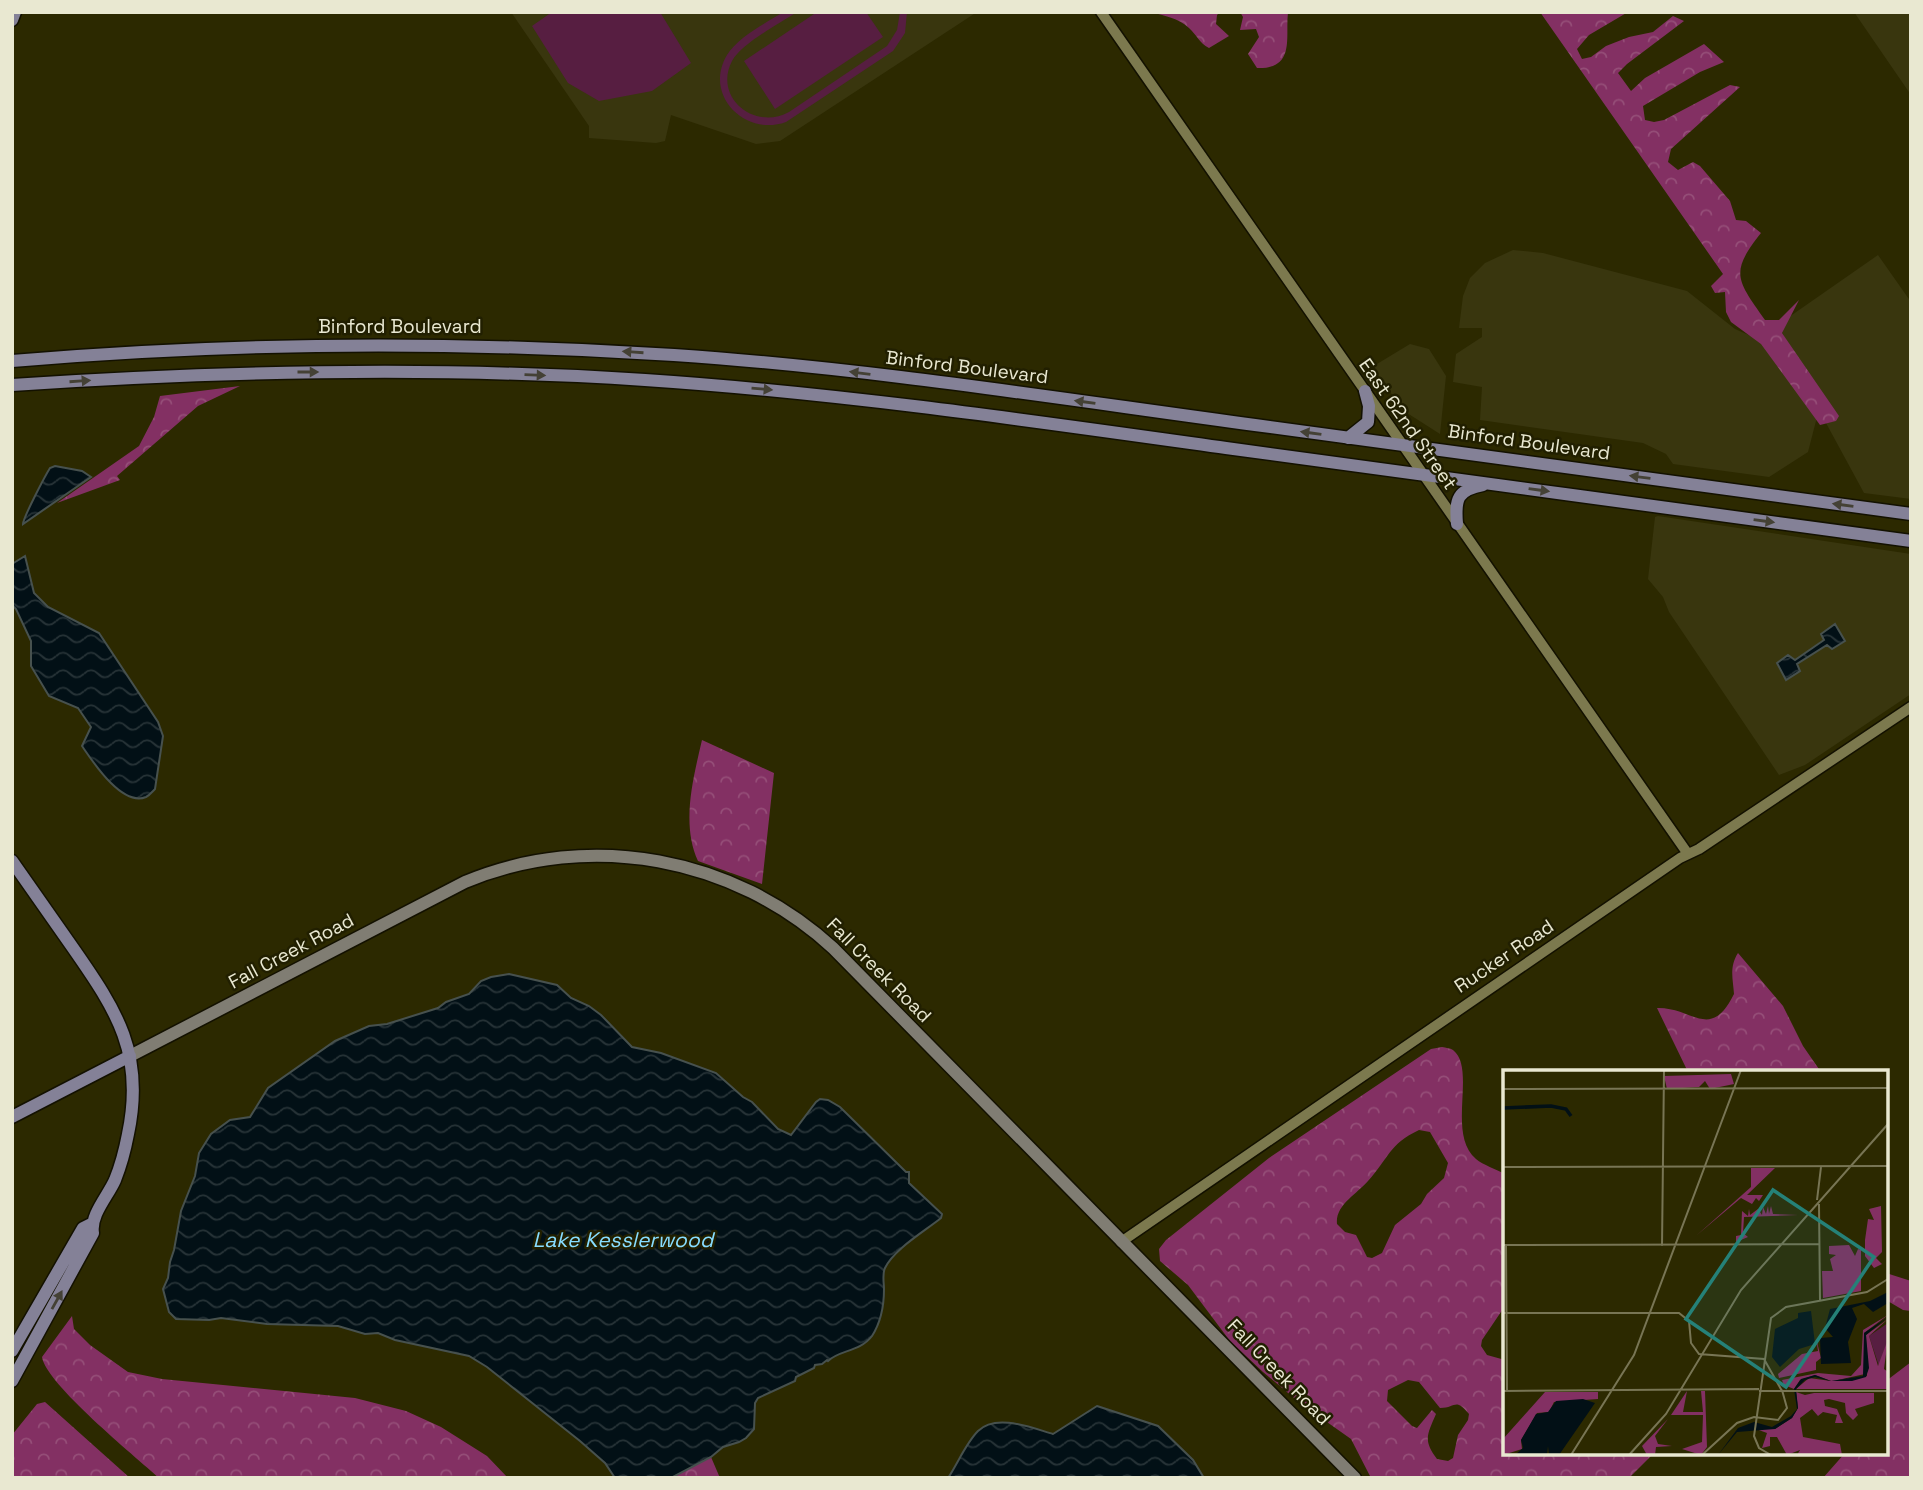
<svg xmlns="http://www.w3.org/2000/svg" width="1923" height="1490" viewBox="0 0 1923 1490" font-family="'Space Grotesk',sans-serif">
  <style>
    .built { fill: #39360e }
    .forest { fill: url(#forest-crowns); fill-rule: evenodd }
    .garden { fill: #571e41 }
    .water { fill: url(#water-waves); stroke: #47514e; stroke-width: 2 }
    .lines { fill: none; stroke-linecap: round; stroke-linejoin: round }
    .tertiary-casing { stroke: #131100; stroke-width: 13 }
    .secondary-casing { stroke: #131100; stroke-width: 15 }
    .primary-casing { stroke: #131100; stroke-width: 15 }
    .tertiary { stroke: #7c794e; stroke-width: 10 }
    .secondary { stroke: #807d73; stroke-width: 12 }
    .primary { stroke: #848197; stroke-width: 12 }
    .oneway { fill: #444135 }
    .labels { text-anchor: middle; dominant-baseline: central; stroke-width: 5; stroke-linejoin: round; paint-order: stroke }
    .street-label { font-size: 19px; fill: #e9e8d1; stroke: #211f00 }
    .water-label { font-size: 21px; font-style: italic; fill: #8df; stroke: #211f00 }
    .inset-river { fill: none; stroke: #021016; stroke-width: 3.5 }
    .inset-road { fill: none; stroke: #787554; stroke-width: 2 }
    .view { fill: #258178; fill-opacity: 0.15; stroke: #258178; stroke-width: 3.5 }
    .inset-edge { fill: none; stroke: #e9e8d1; stroke-width: 3.5 }
  </style>
  <defs>
    <pattern id="forest-crowns" width="20" height="18" patternUnits="userSpaceOnUse" patternTransform="scale(1.75)"><rect width="20" height="18" fill="#833063"/><path d="M2 6a3 3 0 1 1 6 0M12 15a3 3 0 1 1 6 0" fill="none" stroke="#954e78"/></pattern>
    <pattern id="water-waves" width="16" height="10" patternUnits="userSpaceOnUse" patternTransform="scale(1.75)"><rect width="16" height="10" fill="#021016"/><path d="M0 5q4-4 8 0t8 0" fill="none" stroke="#273337"/></pattern>
  </defs>
  <rect width="100%" height="100%" fill="#2c2900"/>
  <path class="built" d="M511,12H977L780,141L756,144L671,115L665,141L656,143L589,138V126Z
    M1854,12H1911V95Z
    M1513,250L1543,253L1687,291L1735,329L1767,343L1817,417L1808,452L1769,477L1673,464L1666,454L1643,443L1480,420L1482,387L1453,382L1456,354L1482,337V328H1459L1463,296L1470,278L1485,263Z
    M1878,255L1911,302V499L1864,493L1826,423L1836,421L1782,333L1789,317Z
    M1410,344L1429,349L1446,376L1440,434L1404,411L1372,367Z
    M1658,516L1911,554V694L1805,765L1779,775L1669,612L1663,597L1648,579L1655,517Z"/>
  <path class="forest" d="M1151,12H1220L1217,15L1216,24L1229,36L1209,48C1199,43 1197,35 1189,28C1178,18 1165,16 1151,12Z
    M1240,12H1288C1285,37 1296,69 1257,68L1248,54L1259,37L1256,29L1240,30L1243,17Z
    M1540,12H1628L1589,35L1577,49L1582,59L1591,57L1606,46L1629,37L1653,32L1673,16L1684,21L1627,64L1618,73L1631,91L1645,78L1704,44L1724,62L1700,72L1643,106L1645,120L1654,122L1664,120L1730,85L1740,87L1671,149L1668,162L1678,170L1693,162L1700,166L1730,201L1736,220L1746,221L1761,233C1729,273 1737,280 1765,320H1779L1799,300L1782,333L1839,416L1836,421L1820,425L1761,344L1731,322L1726,312L1725,292L1715,293L1711,286L1723,274Z
    M240,386L198,406L117,476L120,480L57,503L139,446L154,417L160,396Z
    M702,740L774,773L762,884L698,861C681,824 693,779 702,740Z
    M1738,953L1783,1006L1803,1046L1821,1072H1688L1657,1008C1693,1007 1710,1042 1734,994C1733,979 1729,967 1738,953Z
    M1442,1047C1446,1048 1450,1048 1453,1050C1477,1069 1446,1134 1476,1159C1483,1165 1496,1169 1505,1174V1306L1482,1340L1481,1346L1487,1355L1505,1360V1453H1654L1629,1478H1371L1351,1439L1300,1403L1263,1372L1230,1341L1188,1285L1160,1261L1159,1249L1166,1240L1269,1158L1431,1049ZM1419,1130L1430,1132L1448,1163L1444,1178L1427,1194L1421,1204L1395,1225L1382,1253L1372,1258L1367,1257L1356,1235L1345,1232L1337,1224C1335,1205 1357,1194 1368,1181C1388,1159 1389,1144 1419,1130ZM1408,1380L1419,1382L1440,1408C1456,1408 1455,1397 1469,1414L1468,1420L1458,1435L1453,1458L1448,1461L1437,1459C1423,1440 1427,1435 1436,1414L1432,1410L1417,1428L1412,1426L1387,1401L1388,1390Z
    M1886,1273L1911,1281V1311L1903,1310L1886,1300Z
    M72,1316L74,1329L90,1345L128,1372L162,1379L355,1398L406,1411L441,1427L487,1456L508,1478H159C135,1456 46,1384 42,1357Z
    M1911,1362V1478H1823L1845,1453H1886V1409L1889,1406L1886,1402V1381Z
    M45,1402L130,1478H12V1435L37,1404Z
    M711,1457L720,1478H671Z"/>
  <path class="garden" d="M552,12H660L691,63L652,91L599,101L568,83L532,26Z
    M783,12H797C779,24 742,43 732,61C713,98 755,131 789,112L887,46L897,30L900,12H907L905,33L893,51L786,122C745,137 703,95 727,55C739,36 765,24 783,12Z
    M817,12H866L883,37L775,109L744,61Z"/>
  <path class="water" d="M55,466L82,471L91,477L23,524C23,518 45,476 50,468Z
    M25,556L34,593L48,607L99,633L158,722L163,736L155,789C152,792 150,795 146,797C122,807 93,762 82,746L91,727L78,708L49,696L31,666V641L16,609L12,605V564Z
    M1835,624L1845,641L1832,649L1827,645L1797,664L1800,671L1786,680L1777,663L1788,655L1795,660L1824,640L1821,634Z
    M509,974L557,985L571,998L589,1006L601,1015L632,1047L661,1053L716,1073L743,1097L752,1102L778,1129L791,1135L816,1102L820,1099L828,1100L840,1107L906,1172H909V1183L942,1214L941,1218C925,1231 894,1249 885,1268C882,1274 884,1283 884,1289C884,1306 881,1322 872,1336C860,1352 839,1350 828,1361L827,1360L822,1364L815,1365L814,1368L796,1377L795,1381L758,1398L755,1403L754,1429L746,1438L739,1442L723,1447L711,1457L671,1478H615L605,1463L580,1441L487,1367L469,1356L395,1340L378,1333L365,1334L338,1326L267,1324L221,1318L209,1320L176,1319L169,1312L163,1289L168,1278L170,1262L174,1250L181,1211L195,1176L199,1153L211,1134L230,1120L250,1117L268,1088L335,1041L369,1026L387,1024L438,1008L446,1002L469,994L481,981L491,977Z
    M1097,1406L1158,1426L1193,1460L1204,1478H948C958,1463 966,1443 978,1431C996,1413 1032,1428 1053,1434Z"/>
  <g class="lines">
    <g class="tertiary-casing">
      <path id="tertiary" d="M1101,12L1688,854
        M1121,1242L1680,858L1699,849L1911,707"/>
    </g>
    <g class="secondary-casing">
      <path id="secondary" d="M130,1056L465,882C590,830 734,857 833,948L1355,1478"/>
    </g>
    <g class="primary-casing">
      <path id="primary" d="M12,20L15,12
        M12,361C233,342 453,341 674,355C868,368 1061,399 1255,425C1473,455 1692,484 1911,514
        M12,385C223,371 434,366 645,380C840,393 1033,421 1226,448C1454,479 1683,510 1911,541
        M1348,438L1368,422L1369,406L1365,391
        M1457,524C1455,499 1457,490 1483,485
        M12,861C32,890 53,919 73,948C117,1011 145,1054 128,1134C125,1150 121,1165 115,1180C108,1196 90,1215 93,1233L12,1381
        M12,1117L130,1056
        M12,1351L83,1228L91,1224"/>
    </g>
    <use href="#tertiary" class="tertiary"/>
    <use href="#secondary" class="secondary"/>
    <use href="#primary" class="primary"/>
  </g>
  <defs><path id="oneway-solid" d="M-6-.8H1V-3.2L6.5 0L1 3.2V.8H-6Z" transform="scale(1.75)"/></defs>
  <g class="oneway">
    <use href="#oneway-solid" transform="translate(633 352) rotate(-176)"/>
    <use href="#oneway-solid" transform="translate(308 372)"/>
    <use href="#oneway-solid" transform="translate(860 373) rotate(-173)"/>
    <use href="#oneway-solid" transform="translate(535 375) rotate(2)"/>
    <use href="#oneway-solid" transform="translate(80 381) rotate(-4)"/>
    <use href="#oneway-solid" transform="translate(762 389) rotate(5)"/>
    <use href="#oneway-solid" transform="translate(1085 402) rotate(-172)"/>
    <use href="#oneway-solid" transform="translate(1311 433) rotate(-172)"/>
    <use href="#oneway-solid" transform="translate(1640 477) rotate(-173)"/>
    <use href="#oneway-solid" transform="translate(1539 490) rotate(8)"/>
    <use href="#oneway-solid" transform="translate(1843 505) rotate(-172)"/>
    <use href="#oneway-solid" transform="translate(1764 521) rotate(8)"/>
    <use href="#oneway-solid" transform="translate(57 1300) rotate(-61)"/>
  </g>
  <g class="labels">
    <g class="street-label">
      <text x="400" y="326">Binford Boulevard</text>
      <text transform="translate(967 367) rotate(7)">Binford Boulevard</text>
      <text transform="translate(1408 424) rotate(55)">East 62nd Street</text>
      <text transform="translate(1529 442) rotate(8)">Binford Boulevard</text>
      <text transform="translate(291 951) rotate(-28)">Fall Creek Road</text>
      <text transform="translate(1504 956) rotate(-34)">Rucker Road</text>
      <text transform="translate(879 970) rotate(45)">Fall Creek Road</text>
      <text transform="translate(1279 1372) rotate(46)">Fall Creek Road</text>
    </g>
    <g class="water-label">
      <text x="623" y="1239">Lake Kesslerwood</text>
    </g>
  </g>
  <g transform="translate(1503 1070)">
    <rect width="385" height="385" fill="#2c2900"/>
    <path d="M385,253V269L376,296L366,266Z" fill="#571e41"/>
    <path d="M228,4L231,14L207,19L202,11L196,17L164,19L161,6ZM248,98H272L244,125H260L256,131L253,128L249,134L238,128L194,165L248,117ZM265,136L266,144L268,136L270,144L295,145L241,147L240,163L245,167L233,172V166L238,165L239,141L245,146L246,139L247,145L255,139L259,145L260,137L263,144ZM378,136L379,182L373,188L379,194L371,198L362,186V170L365,149L371,150L366,139ZM346,175L352,186L355,179L358,180V221L320,228L319,201H330L327,189L333,185L326,184V176ZM385,245L361,263L362,304L330,311L364,306L363,265L385,249L366,266L375,296L385,269L381,299L385,302V319H293L306,308L328,311L312,305L297,310L291,319L281,315L279,310L315,303L348,306L358,295L360,260ZM313,268L318,288L313,292V300L276,308L275,304L299,284L315,281ZM184,321L180,342H200L198,321H202L204,377L198,385L179,379L199,372L200,345H168ZM42,322H95V329L51,332L46,342L34,343L30,350L18,370L19,379L0,385V369ZM293,322L302,325L311,323H379H371V333L352,339L355,345L350,350L343,343L342,333L326,329L321,330L322,336L334,339L340,353H332L334,345L320,342L315,346L309,339L297,348L300,367L337,374L339,385H294L297,380L284,385L274,367H267V376L259,378L264,363L253,359H272L289,348L295,338ZM165,349L152,366L155,374L169,376L153,377L152,385H144L139,376Z" fill="#833063"/>
    <path d="M385,222V233L370,242L361,234L349,238L354,249L345,272L348,293L318,294L317,268L330,267L322,258L327,239L367,231ZM308,241L312,274L296,279L277,297L269,287L272,259L295,248V243ZM385,247L363,265L366,298L363,307L349,311H327L312,307L302,310L293,319L295,338L289,348L272,359L234,362L215,385L235,358L251,352L269,357L288,346L294,339L291,319L298,309L312,305L328,311L360,306L361,263ZM80,329L92,333L56,385H46L45,376L44,385H12L20,378L18,370L33,344L45,342L53,331Z" fill="#021016"/>
    <path class="inset-river" d="M0,38L48,36L63,39L68,46"/>
    <path class="inset-road" d="M0,19L385,18M0,97L385,96M314,130L318,97M316,134L317,230M0,175L317,174M3,175L4,321M159,176L161,0M0,243H176L186,251L188,273L196,284L261,289L279,321M0,321L256,319M256,321H385M68,385L131,285L238,0M126,385L163,344L238,220L385,54M199,385L234,353L251,347L275,350L284,338L279,320M268,385L256,378L251,366L268,248L283,237L364,222L385,209"/>
    <path class="view" d="M270,120L371,187L283,317L183,249Z"/>
    <rect width="385" height="385" class="inset-edge"/>
  </g>
  <rect width="1923" height="1490" fill="none" stroke="#e9e8d1" stroke-width="28"/>
</svg>
